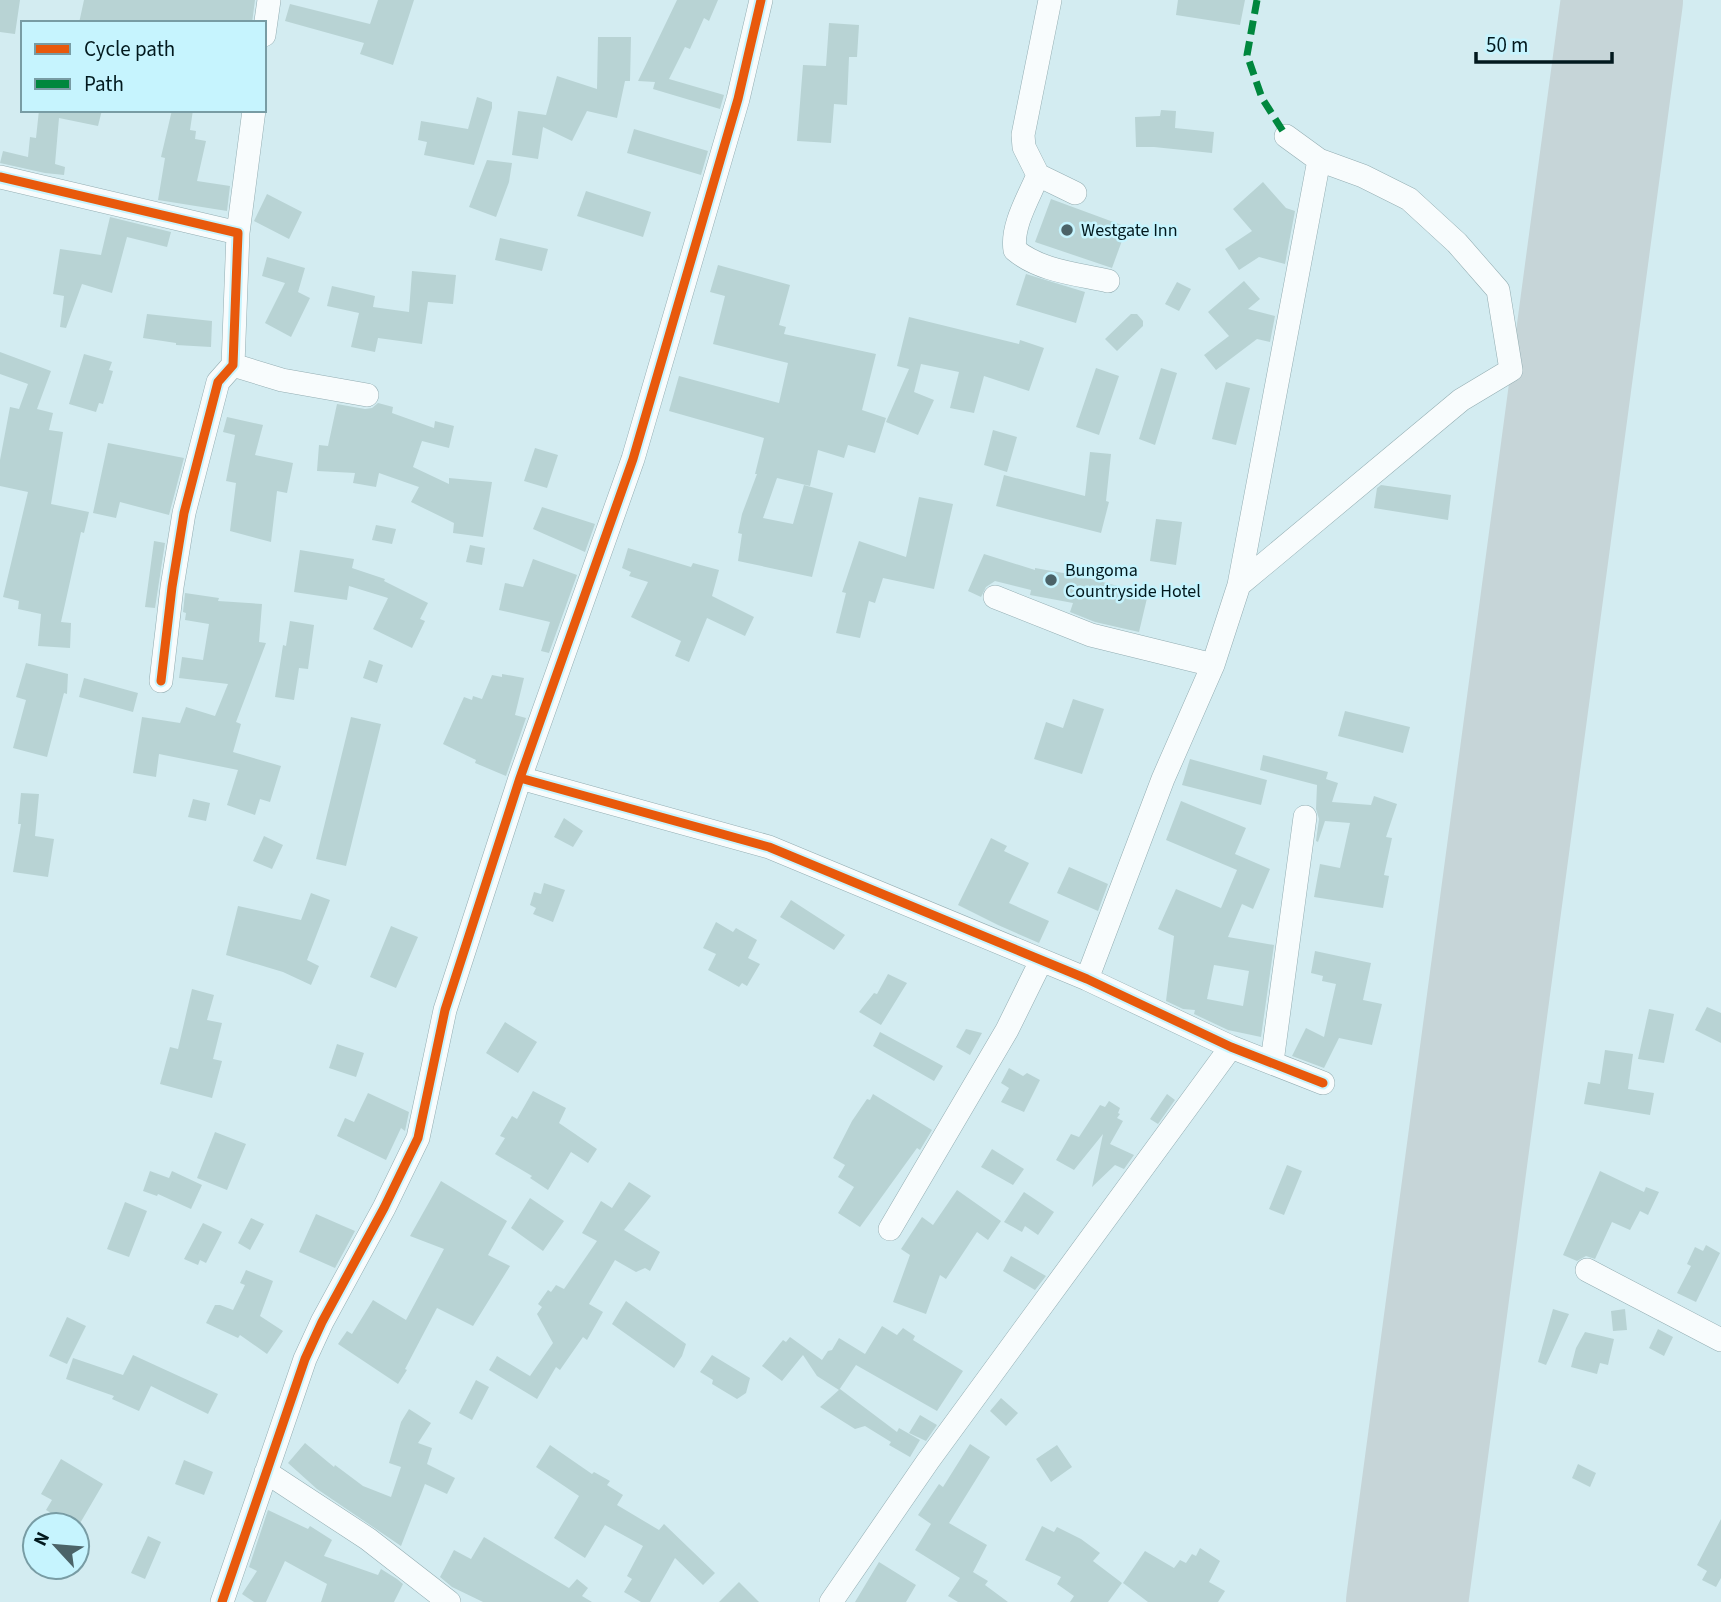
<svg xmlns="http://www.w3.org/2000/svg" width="1721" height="1602" viewBox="0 0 1721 1602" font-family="'Source Sans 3',sans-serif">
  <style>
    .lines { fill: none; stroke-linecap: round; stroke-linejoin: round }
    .runway { stroke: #c6d5d8; stroke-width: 122 }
    .building { fill: #b8d3d4; fill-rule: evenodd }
    .minor-casing { stroke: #93adb2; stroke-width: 24 }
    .minor { stroke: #f8fcfd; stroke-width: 23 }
    .quiet { stroke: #00873e; stroke-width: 7; stroke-dasharray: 14 7; stroke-linecap: butt }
    .cycleway-casing { stroke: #c6f4fe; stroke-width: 13 }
    .cycleway { stroke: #e8590c; stroke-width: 9 }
    .poi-dot { fill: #4b6368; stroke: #c6f4fe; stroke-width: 2.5 }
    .labels { text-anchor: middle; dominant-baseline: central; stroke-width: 5; stroke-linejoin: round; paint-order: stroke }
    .poi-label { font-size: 18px; fill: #02191e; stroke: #c6f4fe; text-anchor: start }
  </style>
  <rect width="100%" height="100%" fill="#d3ecf1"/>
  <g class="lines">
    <path class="runway" d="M1407,1602L1622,0"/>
  </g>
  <path class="building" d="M0,0H20L15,34L0,32Z
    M84,0H255L252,23H79Z
    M378,0H414L393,65L360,54L364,43L285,21L290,4L370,24Z
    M677,0H718L709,21L704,18L690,49L685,47L669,79L724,95L720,109L653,89L655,82L638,81Z
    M1178,0H1245L1240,25L1176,15Z
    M829,23L859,25L857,57H849L847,105L834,104L831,143L797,141L803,65L826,66Z
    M598,37H631L630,81H625L617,118L587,111L572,141L543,127L538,159L512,155L518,111L546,115L557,76L597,89Z
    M477,97L492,102V108L474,165L424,155L427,142L418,140L421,121L468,129Z
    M39,110H102L98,126L59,118L55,164L65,167L64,175L45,173L0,163L3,151L28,157L30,137L36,138Z
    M172,110H193L190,130L196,131L195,139L206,141L197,181L230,186L227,211L158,200L165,158L161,157Z
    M1161,110L1176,111L1175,128L1214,132L1212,153L1154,147H1136L1135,117L1160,116Z
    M634,129L708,151L701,175L627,153Z
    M487,160L512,163L509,182L496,217L469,207Z
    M1263,182L1286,208L1295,211L1285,264L1259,257L1239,270L1225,249L1252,231L1233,209Z
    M586,191L651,212L643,237L577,216Z
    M267,194L302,212L289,239L254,221Z
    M1051,199L1127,227L1112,268L1035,242Z
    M110,217L171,232L167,247L127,237L112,293L82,284L66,328L60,327L64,296L53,294L60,249L101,255Z
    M500,238L548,249L542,271L495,260Z
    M267,257L305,268L298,292L310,298L291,337L265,323L285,283L262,276Z
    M718,265L790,285L779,325L786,327L784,334L876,354L862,410L886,418L875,453L848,445L844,458L818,450L810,486L777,478L763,518L793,524L804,485L833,493L812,577L738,561L742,534L738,533L742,514L757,474H755L764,438L669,411L679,376L779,403L788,363L713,344L725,296L710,292Z
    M412,271L456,275L453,304L428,302L422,344L378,338L375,352L351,347L359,313L327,306L332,286L375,296L373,307L409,312Z
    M1026,274L1085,292L1076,323L1016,305Z
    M1244,281L1260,299L1248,309L1275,316L1270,342L1257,339L1216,370L1204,355L1229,336L1208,312Z
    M1177,282L1191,289L1179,311L1165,304Z
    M147,314L212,321L211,347L176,345V343L143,338Z
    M1131,314H1137L1143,321V326L1117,351L1105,339Z
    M909,317L1019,344L1020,340L1044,348L1029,391L984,376L974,413L950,408L959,372L921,364L914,392L934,400L918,435L886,422L909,369L897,366Z
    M0,352L51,371L37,409L53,413L49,430L63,432L51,504L89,512L84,533L81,532L61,622L71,623L70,648L38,646L41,614L18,609L19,601L3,597L28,492L0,486V460L10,407L19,409L28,384L0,374Z
    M84,354L112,362L109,370L113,371L103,404L99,403L96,412L69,404Z
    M1096,368L1119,376L1099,435L1076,427Z
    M1161,368L1177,373L1155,445L1139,439Z
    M1226,382L1250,388L1236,445L1212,439Z
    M378,403L393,407L392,413L434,428L435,421L454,426L449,448L422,441L413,467L449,484V478L492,482L483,537L453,533L454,523L411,502L419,487L379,473L376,487L353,483L355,473L317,471L319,445L328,446L337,404L365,409L372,408Z
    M227,417L263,425L255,455L293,463L287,493L277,491L271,542L230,531L236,483L226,481L235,435L223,432Z
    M993,430L1017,437L1007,472L984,465Z
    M108,443L184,458L169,515L120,502L116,518L93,513Z
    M535,448L558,455L547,488L524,481Z
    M1090,452L1111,454L1106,501L1109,502L1101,533L996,506L1004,475L1085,496Z
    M1381,485L1451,495L1448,520L1374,508L1377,488Z
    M919,497L953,504L934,589L883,578L875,603L869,601L860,638L836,633L846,593L842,592L859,541L906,557Z
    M542,507L595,524L585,552L533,529Z
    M1156,519L1182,522L1176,565L1150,561Z
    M376,525L396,529L392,544L372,540Z
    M154,541L165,543L155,608L145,607Z
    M470,545L485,548L482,565L466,562Z
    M628,548L691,567L693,563L719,570L712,596L754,617L745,636L707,618L689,662L675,656L681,641L631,617L648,582L629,576L631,572L622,568Z
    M300,550L354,559L352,568L385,579L384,581L428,603L420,619L425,621L412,648L373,629L388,598L349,586L347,600L294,592Z
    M984,554L1035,570V568L1080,576L1148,594L1139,632L1095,622L1070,612L1073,603L1030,595L1031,590L995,581L986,587L981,597L968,591Z
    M533,559L577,575L549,653L541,651L550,622L499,610L505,583L523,587Z
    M185,593L219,598L218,601L262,604L259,642L266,643L236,722L241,724L233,752L281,766L270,802L260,799L255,815L227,805L238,770L159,754L156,777L133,773L142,717L180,723L186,707L215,716L228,684L179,678L182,657L203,660L209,624L185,620L186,613L183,612Z
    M290,621L314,625L308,669L299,668L294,700L275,697L283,645L286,646Z
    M369,660L383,665L377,683L363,678Z
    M26,663L68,674L67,694L64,693L47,757L13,748L26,700L16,697Z
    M502,674L524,678L515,715L526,718L506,776L475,763L476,760L443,744L464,697L472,700L473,696L482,699L492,675L502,677Z
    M84,678L138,693L133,712L79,697Z
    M1073,699L1104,709L1082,774L1034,759L1046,722L1063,728Z
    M1345,711L1410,727L1403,753L1338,736Z
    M351,717L381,724L346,866L316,859Z
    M1263,755L1328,772L1326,779L1338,783L1332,802L1371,805L1374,796L1397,804L1386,837L1392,838L1384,875L1389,876L1383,908L1314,897L1320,864L1340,868L1350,823L1325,821L1318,842L1316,841L1319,819L1316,809L1317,785L1260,770Z
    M1190,759L1267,780L1261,805L1182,785Z
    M21,793L39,794L35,836L54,839L48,877L13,872L21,824H18Z
    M193,799L210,803L206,821L188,817Z
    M1181,801L1246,828L1235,854L1270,869L1253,909L1242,904L1228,937L1274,945L1261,1037L1228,1030L1194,1014L1195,1010L1183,1009L1166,1001L1174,936L1158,929L1176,889L1221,908L1237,870L1166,840ZM1214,965L1249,971L1243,1006L1207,999Z
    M564,818L583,831L573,847L554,837Z
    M264,836L283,845L272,869L253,861Z
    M991,838L1007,846L1004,851L1029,863L1009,903L1049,921L1039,943L998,925L958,905Z
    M1069,867L1108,884L1098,911L1057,893Z
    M544,883L565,890L553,922L533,914L536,908L530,905L534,892L541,894Z
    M311,893L330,900L307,960L319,966L311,985L283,972L226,955L238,906L301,920Z
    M791,900L845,935L834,950L780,917Z
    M716,922L733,932L736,928L757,940L748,958L760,964L747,986L742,983L739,987L708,970L716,954L703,948Z
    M391,926L418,937L396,988L370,977Z
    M1315,951L1371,963L1363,1000L1382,1004L1372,1045L1339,1038L1324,1068L1292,1056L1306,1028L1324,1037L1336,984L1322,981L1323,976L1311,973Z
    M888,974L907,983L881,1025L859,1012L874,993L877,994Z
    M192,989L214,995L207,1020L222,1023L213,1059L222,1061L212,1098L160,1084L170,1047L178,1049Z
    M1707,1007L1721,1013V1043L1695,1030Z
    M1649,1009L1674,1014L1664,1063L1638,1059Z
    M505,1022L537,1042L518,1073L486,1053Z
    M966,1029L982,1033L970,1055L956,1047Z
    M880,1032L943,1066L934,1081L873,1046Z
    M337,1044L364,1053L356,1077L329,1068Z
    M1605,1050L1633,1054L1628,1089L1654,1093L1650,1115L1584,1104L1588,1082L1600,1084Z
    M1009,1068L1023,1076L1027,1073L1040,1080L1024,1112L1001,1102L1009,1088L1001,1083Z
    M533,1091L566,1108L559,1123L597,1149L588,1163L571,1152L548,1190L530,1178L532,1176L495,1154L505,1138L500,1136L512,1116L517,1119Z
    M368,1093L409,1112L405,1131L401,1128L386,1160L337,1136L345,1118L354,1122Z
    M873,1094L932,1130L920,1150L917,1148L860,1227L838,1213L854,1187L838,1177L845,1165L833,1158L852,1121L867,1099L870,1100Z
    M1167,1094L1175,1100L1158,1124L1150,1119Z
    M1109,1101L1120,1108L1118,1113L1120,1114L1117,1118L1123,1121L1110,1144L1134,1155L1124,1169L1115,1165L1092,1187L1103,1134L1074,1170L1056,1160L1071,1134L1079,1137L1100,1105L1105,1107Z
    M215,1132L246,1144L227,1190L197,1178Z
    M992,1149L1024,1169L1013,1185L981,1167Z
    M1287,1165L1302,1171L1284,1215L1269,1209Z
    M150,1171L169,1178L172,1171L202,1185L191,1209L158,1194L157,1196L143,1191Z
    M1600,1171L1644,1192L1646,1187L1659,1192L1648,1215L1640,1211L1630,1230L1612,1222L1595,1259L1586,1256L1577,1261L1563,1255Z
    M441,1181L507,1221L488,1255L510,1266L473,1326L437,1308L405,1369L407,1370L398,1384L338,1344L347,1331L352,1334L373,1300L406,1320L444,1249L410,1236Z
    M629,1182L651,1196L624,1230L660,1252L650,1271L645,1268L636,1272L615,1260L589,1304L603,1312L587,1340L583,1337L560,1370L556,1367L537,1399L489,1370L497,1356L530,1376L553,1343L537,1314L542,1307L538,1304L548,1290L551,1292L556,1285L564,1289L597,1241L582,1233L601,1201L612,1208Z
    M957,1190L1001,1221L988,1240L977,1232L946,1279L940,1275L926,1314L893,1302L910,1255L901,1249L922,1217L933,1225Z
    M1024,1192L1054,1212L1038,1235L1025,1226L1022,1232L1004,1222Z
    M530,1198L564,1221L543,1251L511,1228Z
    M125,1202L147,1211L129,1257L107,1249Z
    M316,1214L355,1231L335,1268L299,1252Z
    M251,1218L264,1224L250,1250L238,1243Z
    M203,1223L222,1232L206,1263L200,1260L198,1265L184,1259Z
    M1706,1245L1720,1253L1696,1302L1677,1293L1691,1266L1687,1264L1695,1247L1703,1251Z
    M1011,1256L1046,1276L1035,1290L1003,1271Z
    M246,1270L273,1281L260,1316L283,1331L267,1354L240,1335L238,1338L206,1323L215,1305H220L233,1310L245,1285L240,1283Z
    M626,1301L686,1344L682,1356L674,1368L612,1324Z
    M1553,1309L1569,1314L1546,1365L1538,1362Z
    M1625,1309L1627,1330L1613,1331L1611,1311Z
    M67,1317L86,1326L67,1364L49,1356Z
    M882,1326L897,1335L903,1328L915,1336L913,1340L963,1371L937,1411L856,1365L839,1390L817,1376L803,1355L782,1381L762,1366L783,1340L786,1342L790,1337L822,1360L828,1351L832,1350L839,1338L865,1354Z
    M1658,1329L1673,1337L1664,1356L1649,1348Z
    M1585,1332L1614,1339L1608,1365L1600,1363L1597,1374L1571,1367L1576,1348Z
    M133,1355L218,1394L208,1414L151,1386L139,1411L112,1399L114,1396L66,1379L73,1358L123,1375Z
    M712,1355L750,1378L746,1393L737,1399L712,1384L713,1380L700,1372Z
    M476,1380L489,1387L472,1420L459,1413Z
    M840,1389L897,1432L899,1428L920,1440L910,1457L889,1445L891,1442L865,1426L855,1429L820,1407Z
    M1001,1398L1018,1413L1006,1426L990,1411Z
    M409,1409L431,1423L418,1443L432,1448L427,1464L455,1478L447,1494L425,1484L401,1546L317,1489L288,1463L305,1443L334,1467L335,1465L363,1486L391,1497L401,1467L389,1463L401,1422Z
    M920,1415L937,1425L926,1441L909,1433Z
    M970,1444L990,1457L949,1523L987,1545L973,1572L988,1581L985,1585L1008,1602H958L948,1596L960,1578L915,1550L931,1524L918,1515L939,1484L943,1487Z
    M550,1445L592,1474L594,1472L610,1481L607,1485L623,1495L617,1505L659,1530L664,1524L715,1573L703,1585L675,1558L650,1602H641L624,1592L632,1579L627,1576L643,1546L605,1525L585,1558L554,1538L579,1496L536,1467Z
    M1057,1445L1072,1467L1051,1482L1036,1459Z
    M61,1459L103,1484L79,1525H71L46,1510L52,1500L41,1494Z
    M184,1460L213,1472L204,1495L175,1484Z
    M1578,1464L1596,1473L1590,1487L1572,1478Z
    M268,1510L308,1529L310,1526L332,1540L324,1556L378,1575L381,1569L397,1579L403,1584L394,1602H321L327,1584L285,1561L266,1602H254L242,1594L257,1571L249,1567Z
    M1721,1519V1578L1716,1587L1702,1580L1707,1571L1697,1565Z
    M1042,1526L1054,1532L1057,1527L1081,1539L1100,1553L1093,1561L1122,1583L1108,1602H1070L1074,1596L1057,1584L1061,1577L1025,1560Z
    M148,1536L161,1542L145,1579L131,1573Z
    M484,1537L569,1588L577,1579L588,1588L582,1596L592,1602H483L452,1587L440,1577L454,1550L471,1559Z
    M1200,1548L1220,1561L1209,1582L1225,1591L1218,1602H1148L1123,1583L1145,1551L1174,1568L1180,1560L1186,1563L1192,1554L1196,1556Z
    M879,1562L916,1585L906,1602H855Z
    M739,1582L759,1602H719Z"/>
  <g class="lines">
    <g class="minor-casing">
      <path id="minor" d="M761,0L738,99L633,459L520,778L769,847L1087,979L1231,1047L1323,1083
        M1050,0L1023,135L1024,147L1038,175L1075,193
        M264,35L269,0
        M1038,175C1029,197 1011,226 1015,250C1040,271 1077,274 1108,281
        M0,177L238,233L233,365L218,382L184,513L172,587L161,681
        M238,233L254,110
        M233,365L282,380L367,395
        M1239,585L1461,400L1511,370L1498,290L1457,243L1409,199L1363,176L1319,160L1286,136
        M995,597L1091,635L1213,665L1163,779L1087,979
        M1213,665L1239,585L1319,160
        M1272,1062L1305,817
        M890,1229L1007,1030L1041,961
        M1587,1270L1721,1340
        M266,1472L368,1539L449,1602
        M222,1602L305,1359L322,1322L384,1208L418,1138L445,1010L520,778
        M831,1602L928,1461L1231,1047"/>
    </g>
    <use href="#minor" class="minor"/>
    <path class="quiet" d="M1257,0L1247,55L1262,98L1286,136"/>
    <g class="cycleway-casing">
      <path id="cycleway" d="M761,0L738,99L633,459L520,778L769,847L1087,979L1231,1047L1323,1083
        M0,177L238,233L233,365L218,382L184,513L172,587L161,681
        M222,1602L305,1359L322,1322L384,1208L418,1138L445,1010L520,778"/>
    </g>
    <use href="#cycleway" class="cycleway"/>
  </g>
  <g class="poi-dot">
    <circle cx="1067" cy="230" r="7"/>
    <circle cx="1051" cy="580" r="7"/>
  </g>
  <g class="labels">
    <g class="poi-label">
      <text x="1081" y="230">Westgate Inn</text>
      <text x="1065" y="570">Bungoma<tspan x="1065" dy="21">Countryside Hotel</tspan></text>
    </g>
  </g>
  <rect x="21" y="21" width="245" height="91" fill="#c6f4fe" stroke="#789ca4" stroke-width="2"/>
  <rect x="35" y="44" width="35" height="10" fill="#e8590c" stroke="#789ca4" stroke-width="2"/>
  <text x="84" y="56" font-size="21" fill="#02191e">Cycle path</text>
  <rect x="35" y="79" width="35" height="10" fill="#00873e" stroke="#789ca4" stroke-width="2"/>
  <text x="84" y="91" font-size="21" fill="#02191e">Path</text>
  <g transform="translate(56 1546) rotate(296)"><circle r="33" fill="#c6f4fe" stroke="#789ca4" stroke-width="2"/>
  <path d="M0-5L12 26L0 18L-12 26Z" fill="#4b6368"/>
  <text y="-10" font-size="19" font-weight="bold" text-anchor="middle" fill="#02191e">N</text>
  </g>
  <path d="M1476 52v10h136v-10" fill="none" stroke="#02191e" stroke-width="3.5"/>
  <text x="1486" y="52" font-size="21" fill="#02191e" stroke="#c6f4fe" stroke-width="5" paint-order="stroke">50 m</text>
</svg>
